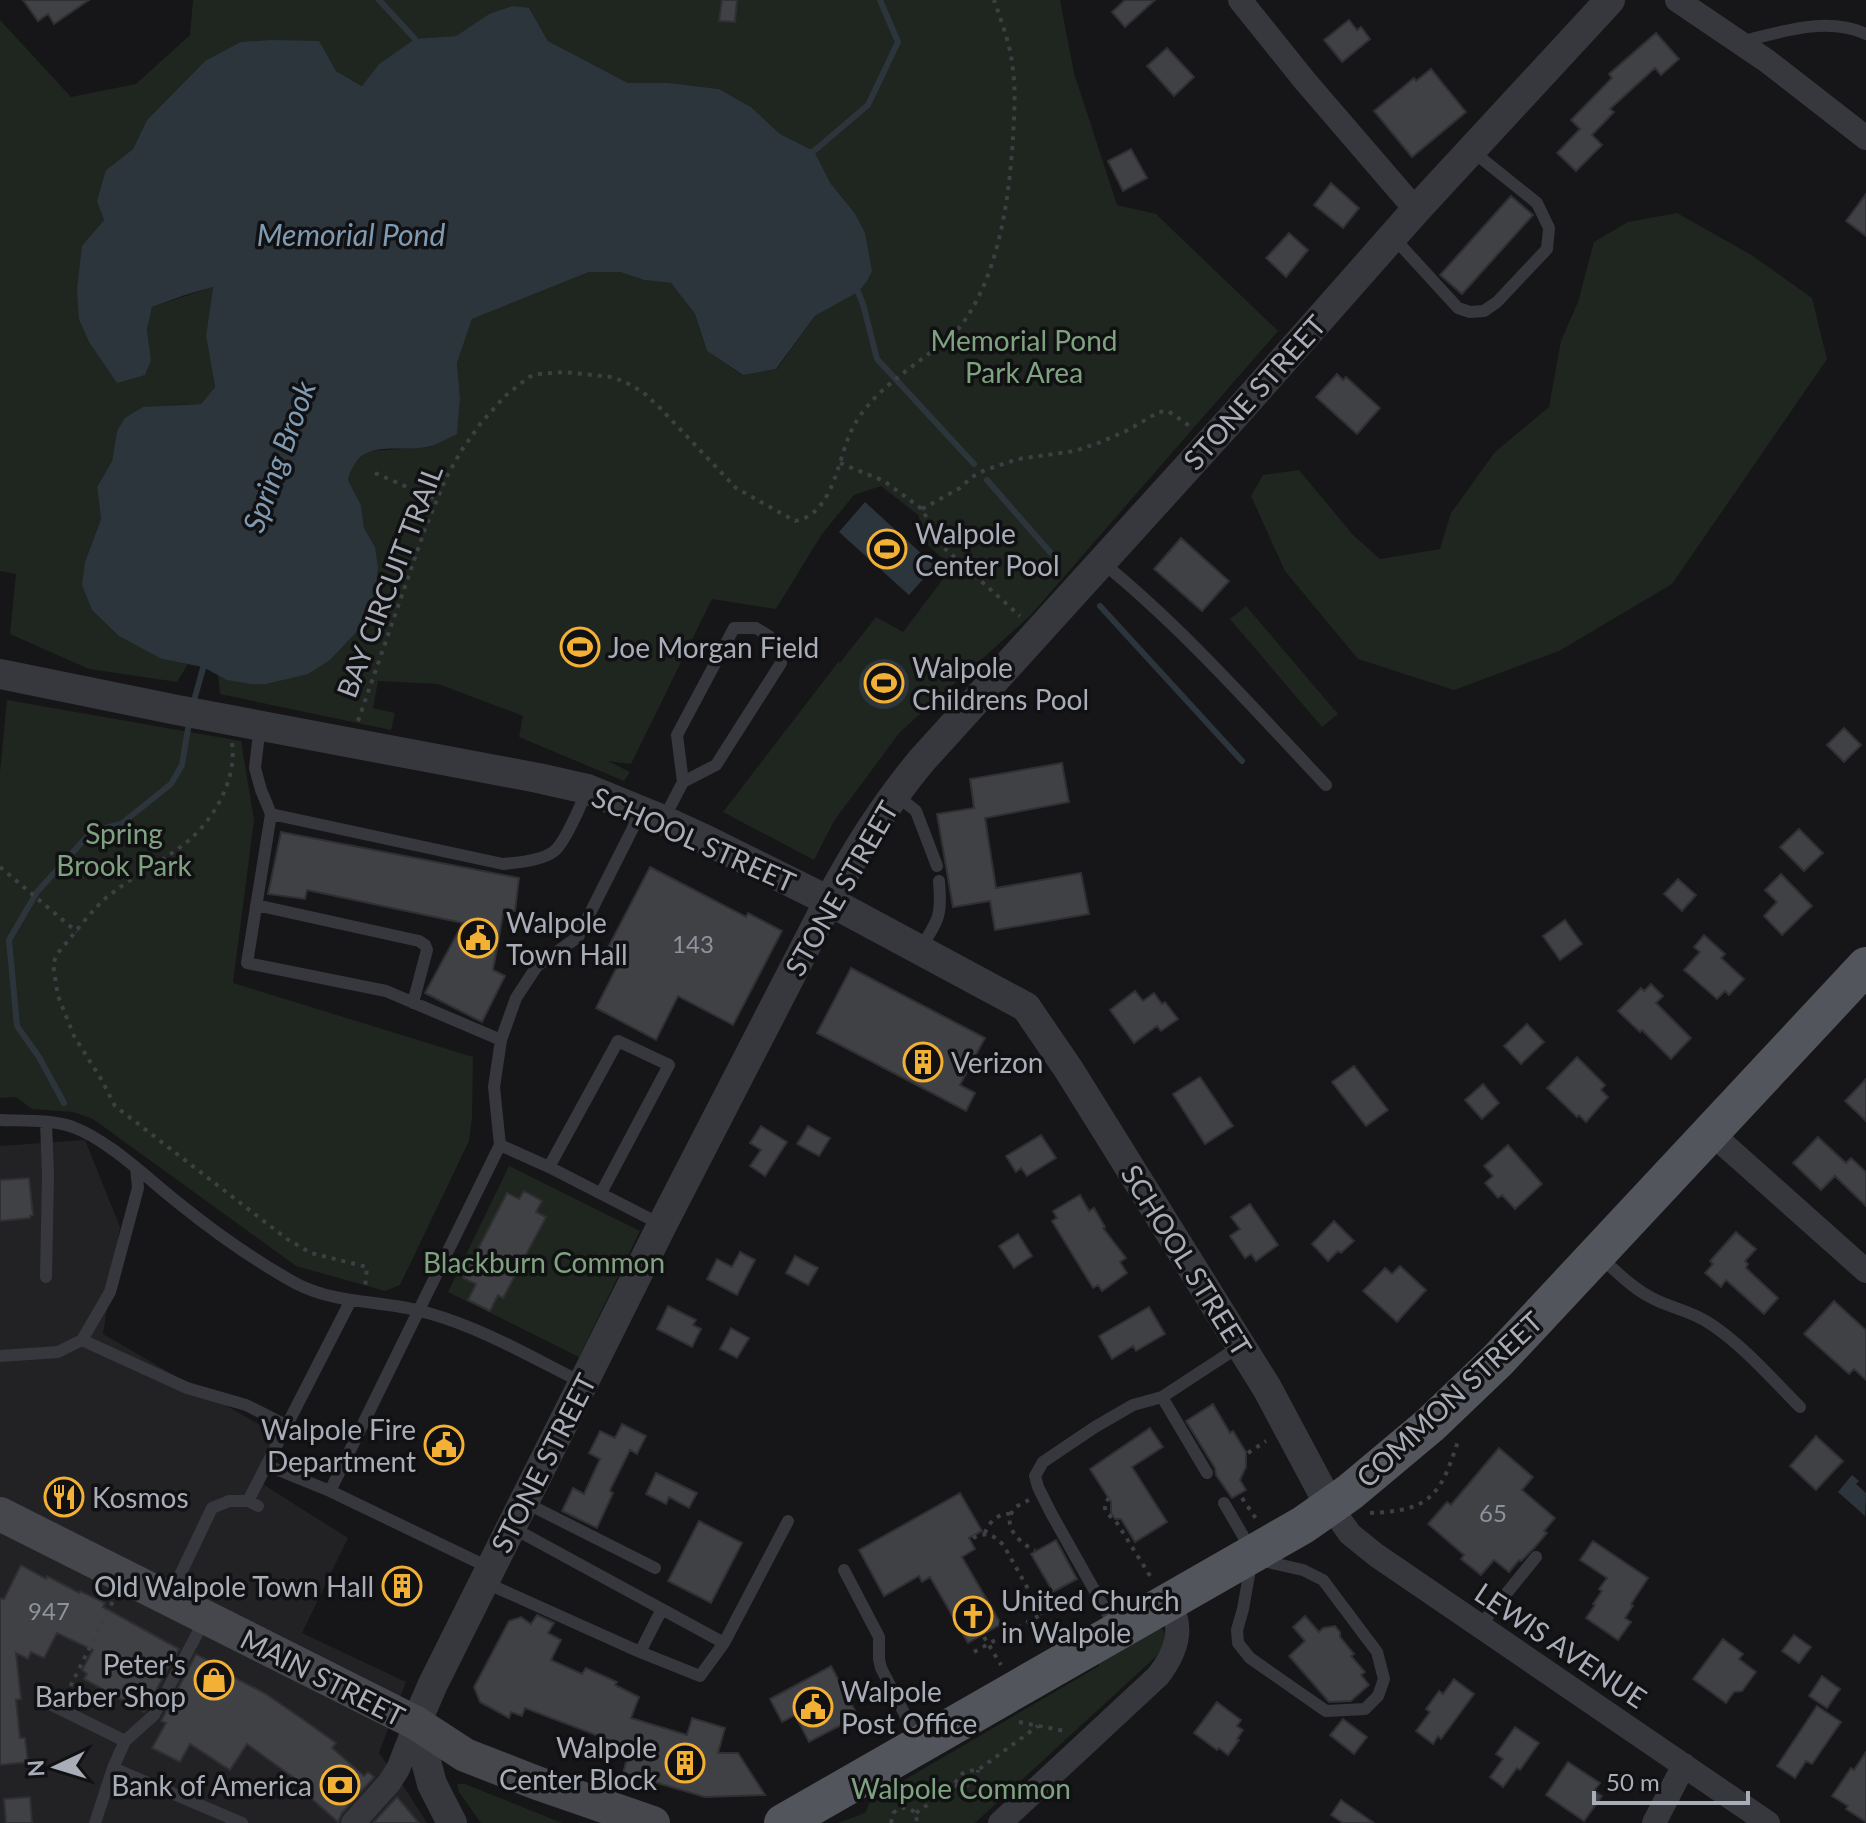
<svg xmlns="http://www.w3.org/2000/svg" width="1866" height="1823" viewBox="0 0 1866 1823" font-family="Lato,sans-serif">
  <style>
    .built { fill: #222225 }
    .green { fill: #1e261f }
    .water { fill: #2c353c }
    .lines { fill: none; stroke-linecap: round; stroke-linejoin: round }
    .stream { stroke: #2c353c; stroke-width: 6 }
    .building { fill: #404145; stroke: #303034; stroke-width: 2 }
    .path { stroke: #3d3f44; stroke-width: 4; stroke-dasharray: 4 6; stroke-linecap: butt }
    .service { stroke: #37383d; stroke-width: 12 }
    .minor { stroke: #37383d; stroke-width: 24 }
    .tertiary { stroke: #37383d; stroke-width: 30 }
    .secondary { stroke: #45474d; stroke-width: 34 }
    .primary { stroke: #53555c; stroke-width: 38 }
    .labels { text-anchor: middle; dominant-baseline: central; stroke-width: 7; stroke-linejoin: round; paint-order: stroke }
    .number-label { font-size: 24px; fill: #8e929b }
    .park-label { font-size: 28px; fill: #7fa381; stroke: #111113 }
    .street-label { font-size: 28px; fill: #a8adb8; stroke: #111113 }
    .poi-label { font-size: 28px; fill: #a8adb8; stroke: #111113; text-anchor: start }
    .water-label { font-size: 30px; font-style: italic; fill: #7f9bb3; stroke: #111113 }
  </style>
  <rect width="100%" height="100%" fill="#161618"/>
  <path class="built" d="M85,1140L120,1227L103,1334L279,1436L261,1483L348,1538L302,1633L406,1682L379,1753L406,1790L427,1823H0V1146Z"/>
  <path class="green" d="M193,0H1060L1074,73L1117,205L1156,214L1278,331L1029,617L900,732L834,821L814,860L723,812L839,661V664L876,617L903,632L952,567L929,546L918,515L881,486L854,495L822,534L776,609L712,599L631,764L608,761L630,772L624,781L519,737L523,716L438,684L378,681L373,708L395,713L391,730L220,694L218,675L375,547L364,529L361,505L348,480L353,465L368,451L430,447L460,397L457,363L472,319L589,272H620L644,280L671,283L695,314L707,351L742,375L777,369L815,316L858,292L854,212L831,184L814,151L780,134L751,107L719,89L669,83H628L548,41L529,8L489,14L456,36L415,40L379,64L363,86L336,71L205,61L147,120L133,149L106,170L104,220L82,247L151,360L147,330L152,307L213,287L206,336L215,387L201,404L171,405L117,431L112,461L97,487L101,519L85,562L162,659L188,664L177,682L89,669L10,634L16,574L0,571V20L71,97L136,84L190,35Z
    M1677,213L1753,256L1812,298L1827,359L1672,584L1559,651L1454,690L1358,659L1285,571L1251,496L1263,475L1299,470L1353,535L1380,559L1440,549L1451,513L1495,452L1549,407L1561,341L1578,302L1594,242L1628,222Z
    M1246,606L1338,714L1322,727L1230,619Z
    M7,700L241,741L254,820L233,983L473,1057L472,1119L469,1141L400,1285L385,1291L296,1266L93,1119L73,1112L32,1109L16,1097L0,1098V772Z
    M509,1166L640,1231L579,1357L448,1292Z
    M1157,1627L1163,1630L1167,1639L1162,1651L975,1823H839C848,1818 857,1817 866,1812L870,1800L1099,1666V1658Z
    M457,1784H465L562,1823H481L459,1792Z"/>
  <path class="water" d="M513,6L529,8L548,41L628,83H669L719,89L751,107L780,134L814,151L831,184L854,212L865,233L872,271L867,281L858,292L815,316L776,369L743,375L707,351L695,314L671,283L644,280L620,272H589L472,319L457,363L460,397L457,434C448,438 437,445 427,447C393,453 360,436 348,480L361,505L364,528L375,547L378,567L374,603L361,627L330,660L308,674L266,684H251L227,680L203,667L162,659L119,636L92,610L82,585L85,562L101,519L97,487L112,461L117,431L125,418L143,407L201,404L215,387L206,336L213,287L185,295L152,307L147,330L151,360L145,375L117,383L89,342L79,319L77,289L82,246L104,220L97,201L106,170L133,149L147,120L205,61L241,42L271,40L319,41L336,71L362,86L379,64L415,39L456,36L489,14Z
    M865,502L935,566L909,595L839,532Z
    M859 684a25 25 0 1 1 50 0a25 25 0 1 1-50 0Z
    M1852,1475L1859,1481L1856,1484L1866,1493L1865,1516L1838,1492Z"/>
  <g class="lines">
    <path class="stream" d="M379,0L415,39L418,45
      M809,153L814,151L868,105L898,42L880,0
      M853,287L858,292L863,304L877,359L974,464
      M987,480L1056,559
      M1100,606L1242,761
      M193,704L205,661
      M64,1103L39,1057L17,1026L9,940L37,892L91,832L121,824L171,784L182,765L189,723"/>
  </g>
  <path class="building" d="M23,0H89L54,24L48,14L38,21Z
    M722,0H737L735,22L719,21Z
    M1125,0H1155L1125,27L1112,12Z
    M1349,20L1357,30L1361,27L1370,39L1342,62L1324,40Z
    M1656,33L1679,59L1661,75L1655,68L1610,109L1614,112L1592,135L1602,145L1576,171L1557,153L1580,129L1571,120L1612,78L1609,74Z
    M1167,48L1194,77L1174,96L1147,66Z
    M1431,69L1466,112L1412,157L1374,111L1414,78L1416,81Z
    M1131,149L1147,178L1123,191L1108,161Z
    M1331,183L1359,208L1343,228L1314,205Z
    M1866,194V236L1846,221Z
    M1511,196L1533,215L1462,294L1440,275Z
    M1289,233L1308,250L1286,277L1266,258Z
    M1337,374L1343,380L1346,377L1380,408L1357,434L1316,397Z
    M1181,538L1229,581L1202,611L1154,569Z
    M1844,728L1861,745L1844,762L1827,745Z
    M1062,763L1069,802L985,818L996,888L1081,873L1089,914L995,930L990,901L953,907L937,814L974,808L970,779Z
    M1799,829L1823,853L1804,871L1780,847Z
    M281,832L519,878L515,911L504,909L493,970L505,976L482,1022L425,993L463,923L307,890L305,899L268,894Z
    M650,867L746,917L748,913L782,931L733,1025L678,996L656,1040L596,1008L619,963L604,955Z
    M1781,874L1812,906L1782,935L1764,916L1777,902L1765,890Z
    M1678,879L1696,895L1682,911L1664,894Z
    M1565,920L1582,944L1560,960L1543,936Z
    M1704,935L1725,954L1721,958L1744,979L1729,995L1725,991L1717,999L1684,970L1700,952L1694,947Z
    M851,968L985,1038L960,1085L975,1093L966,1111L817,1033Z
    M1651,984L1663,996L1656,1003L1691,1038L1671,1059L1642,1030L1640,1032L1618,1011L1641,988L1644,991Z
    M1135,991L1143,1001L1154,993L1162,1004L1165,1002L1178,1019L1161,1031L1157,1026L1134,1043L1110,1010Z
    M1527,1024L1544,1042L1521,1064L1504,1046Z
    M1577,1057L1605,1085L1601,1090L1608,1097L1586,1122L1579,1115L1577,1117L1547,1088Z
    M1354,1066L1388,1110L1366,1126L1332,1082Z
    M1200,1077L1233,1126L1205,1144L1173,1094Z
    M1866,1079V1121L1845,1101Z
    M1483,1084L1499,1103L1482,1119L1465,1100Z
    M761,1126L787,1142L765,1176L750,1166L761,1150L750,1143Z
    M808,1126L830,1138L819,1156L797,1144Z
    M1041,1135L1056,1158L1027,1176L1021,1168L1016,1172L1006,1156Z
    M1818,1137L1846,1163L1851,1158L1866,1172V1206L1835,1176L1821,1190L1793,1163Z
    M1508,1145L1542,1184L1515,1209L1502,1195L1498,1198L1485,1183L1493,1176L1484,1166Z
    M29,1178L33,1215L30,1216V1218L0,1221V1180Z
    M524,1191L542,1201L536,1212L546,1217L503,1298L498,1295L490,1311L468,1300L476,1284L463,1278L507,1193L519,1199Z
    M1080,1195L1089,1211L1094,1208L1105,1227L1103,1228L1126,1258L1120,1262L1127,1273L1102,1291L1098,1285L1093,1288L1052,1221L1057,1218L1053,1211Z
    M1250,1204L1278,1245L1256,1261L1251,1254L1245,1258L1230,1236L1240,1229L1231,1217Z
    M1334,1221L1354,1241L1341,1253L1338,1251L1328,1261L1312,1244Z
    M1736,1232L1756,1249L1745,1261L1748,1264L1746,1268L1778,1298L1764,1314L1726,1280L1721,1287L1705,1273L1713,1264L1710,1261Z
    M1018,1234L1032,1256L1014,1268L999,1246Z
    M740,1252L755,1260L737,1295L707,1279L717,1259L732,1267Z
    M795,1256L818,1268L808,1285L786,1273Z
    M1400,1266L1426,1290L1397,1322L1363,1291L1385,1268L1392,1274Z
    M1834,1301L1866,1330V1380L1854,1369L1849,1374L1804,1334Z
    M668,1306L696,1320L693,1325L701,1329L692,1347L657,1329Z
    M1149,1307L1165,1334L1136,1351L1133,1346L1112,1359L1099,1336Z
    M731,1328L749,1338L737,1358L720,1349Z
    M1213,1404L1230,1433L1233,1431L1246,1452V1467L1240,1480L1246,1490L1232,1498L1216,1475L1215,1468L1186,1421Z
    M622,1424L646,1436L637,1454L630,1450L611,1488L610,1491L613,1493L597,1528L562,1511L573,1488L584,1494L600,1459L589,1453L600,1431L615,1438Z
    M1150,1428L1163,1447L1132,1467L1167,1522L1135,1542L1121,1519H1115L1111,1513V1502L1090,1469Z
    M1816,1436L1843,1461L1816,1490L1790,1466Z
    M1499,1448L1533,1477L1522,1490L1555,1518L1544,1531L1547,1533L1534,1548L1521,1561L1519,1560L1509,1572L1494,1560L1481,1575L1461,1559L1464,1555L1428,1524L1447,1502L1451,1505Z
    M656,1473L697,1493L689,1508L669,1497L666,1504L646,1494Z
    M960,1493L982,1531L969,1538L975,1549L962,1557L1001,1624L968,1643L930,1577L922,1582L919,1576L884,1596L859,1550Z
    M699,1521L742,1543L711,1603L668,1581Z
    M1056,1540L1077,1579L1053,1592L1031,1554Z
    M1593,1541L1648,1578L1631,1604L1633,1606L1625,1618L1631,1622L1618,1640L1586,1618L1595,1605L1593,1604L1602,1591L1599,1589L1607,1578L1580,1560Z
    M21,1565L46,1579L47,1576L79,1593L80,1591L105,1603L103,1607L179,1649L144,1712L84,1679L87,1674L82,1670L93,1650L57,1633L44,1658L31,1652L28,1659L16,1653L21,1699L16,1700L20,1738H25L28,1762L0,1765V1598L4,1599Z
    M537,1615L554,1623L548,1633L561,1640L551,1660L582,1674L586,1668L617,1682L615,1685L639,1697L631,1718L687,1735L692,1718L725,1728L718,1753H738L765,1795L705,1797L623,1773L630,1748L525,1708L522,1716L511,1712L509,1718L480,1702L474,1687L509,1621L521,1617L531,1624Z
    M1305,1616L1319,1632L1323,1628L1335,1626L1340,1632V1637L1354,1654L1351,1656L1365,1672L1361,1675L1369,1685L1351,1701L1329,1702L1289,1656L1305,1641L1293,1627Z
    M1794,1635L1811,1647L1799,1663L1782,1651Z
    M1723,1639L1743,1654L1739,1659L1756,1672L1742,1691L1734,1692L1726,1703L1693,1679Z
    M196,1654L221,1668L220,1670L266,1694L301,1718L336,1743L332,1748L364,1776L368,1772L374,1777L342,1813L338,1822L302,1790L305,1786L247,1744L230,1770L190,1744L180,1762L152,1748L166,1723L161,1721Z
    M831,1666L858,1716L809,1742L795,1715L782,1722L770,1699Z
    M1822,1676L1840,1689L1827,1708L1809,1696Z
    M1454,1679L1474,1694L1441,1739L1438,1736L1433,1744L1416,1731L1430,1712L1426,1709L1439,1691L1443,1694Z
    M1217,1702L1241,1720L1237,1726L1243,1730L1237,1739L1239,1740L1228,1755L1219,1748L1217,1750L1194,1733Z
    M1817,1706L1841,1722L1812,1764L1806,1761L1795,1778L1777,1766Z
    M1343,1719L1367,1737L1354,1754L1330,1735Z
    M1515,1727L1539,1743L1520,1770L1517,1768L1503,1787L1490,1777L1503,1759L1496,1754Z
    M1866,1752V1822L1846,1809L1848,1806L1832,1796L1851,1768L1854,1770Z
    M1568,1762L1600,1783L1594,1791L1602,1796L1584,1821L1546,1795Z
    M30,1797L32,1823H6L4,1799Z
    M397,1797L419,1823H373Z
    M1341,1800L1374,1823H1343L1331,1815Z"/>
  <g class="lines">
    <path class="path" d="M840,463L884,481L922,509L942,546L1020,616
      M375,473L437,500
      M922,509L960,488L972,477L985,470L1018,459L1075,451L1101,442L1128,430L1159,412L1168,411L1191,427
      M358,721L425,529L446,478L461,451L481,423L505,396L529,377L538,374L564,372L612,377L625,382L643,392L661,409L736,488L795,521C837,513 837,452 856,422C875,391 903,374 931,352C939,346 948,341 955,333C998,283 1009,201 1013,138C1014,116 1016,92 1013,71C1011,46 1002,23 994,0
      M232,743C237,779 215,818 188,841C164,861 135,875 111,894C94,906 72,937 57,954L53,964L58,996L74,1036L101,1079L115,1106L287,1239L311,1253L367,1267L365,1289
      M0,867L77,932
      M1248,1453L1266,1441
      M1109,1498L1104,1504L1106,1512L1117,1523L1152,1579
      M1242,1498L1257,1520
      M1029,1500C1023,1503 1015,1506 1012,1512C1003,1528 1022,1545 1035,1550
      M1370,1513C1432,1511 1441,1494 1459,1438
      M985,1533C988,1523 999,1512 1011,1514
      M973,1538C986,1531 995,1535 1004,1546L1055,1637
      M984,1637L1001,1665
      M974,1652L1042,1614
      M66,1695L114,1599
      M1019,1722L1065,1731
      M955,1785L961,1787C971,1785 976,1781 978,1770
      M900,1789V1807
      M916,1813L955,1785C958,1773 967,1770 978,1770L1038,1726
      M891,1823L893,1813C902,1806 907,1806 916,1813L917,1823"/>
    <path class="service" d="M1740,42C1780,32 1827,16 1866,34
      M1393,237L1458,308L1470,312L1484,311L1497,302L1547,249L1549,228L1537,203L1471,150
      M1103,563C1185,630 1254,709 1326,785
      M734,628H756L769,636L780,649L781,663L716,765L683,782L677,735Z
      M260,725L255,768L261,790L271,814L247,963L386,991L501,1040
      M896,795L916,811L937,866
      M271,814L503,864C516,863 542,860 553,852C564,845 582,803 587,789
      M663,820L683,782
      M256,905L419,941L425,945L427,950L413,1003
      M920,949C939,919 942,916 939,881
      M0,1120C23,1121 50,1119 73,1127C110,1141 149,1180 181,1205C217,1234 257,1262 297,1284C338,1305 385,1300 428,1313C482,1328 533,1358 583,1383
      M46,1122L48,1175L46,1277
      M500,1145L549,1167L662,1225
      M549,1167L618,1041L669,1065L601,1193
      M136,1168L138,1188L110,1292L82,1340L187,1388L246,1405L286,1425
      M1599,1256C1616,1271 1632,1288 1652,1298C1670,1308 1690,1310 1709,1323C1743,1345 1771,1378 1800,1407
      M0,1356L58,1352L82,1340
      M266,1465L330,1491L490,1568
      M1207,1473L1162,1397L1240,1346
      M330,1491L500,1145L494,1087L501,1040L516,998L537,966L578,937L641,812
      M524,1502L655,1568
      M1224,1503L1253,1553L1243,1609L1237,1630L1238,1643L1250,1658L1326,1711L1365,1709L1378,1696L1384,1679L1377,1652L1323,1580L1303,1570L1259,1560
      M258,1506L248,1501L351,1300
      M511,1527L724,1643L788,1521
      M844,1570L879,1637V1659L881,1668L919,1742
      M484,1582L640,1652L700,1676L724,1643
      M170,1596L212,1508L229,1501H248
      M1480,1626L1536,1557
      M1115,1627L1051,1513L1038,1487L1035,1476L1043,1462L1095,1427L1133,1405L1162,1397
      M640,1652L662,1609
      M44,1701L125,1741L113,1768L242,1823
      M125,1741L154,1715L204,1621
      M95,1823L113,1768"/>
    <path class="minor" d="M1240,0L1305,81L1416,210
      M1677,0L1767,61L1866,138
      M1710,1132L1866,1271
      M1330,1506L1350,1534L1376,1555L1768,1823
      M353,1823L389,1783L398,1769L416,1723
      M1000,1823L1158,1676C1176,1653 1185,1628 1169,1602
      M1654,1823L1684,1765"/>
    <path class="tertiary" d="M0,674L177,710L538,778L587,789L663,820L702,838L829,901L1026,1007L1069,1070L1267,1388L1330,1506
      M452,1823L432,1784L416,1723L433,1684L662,1225L829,901C857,849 884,806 922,760L1235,415L1416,210L1610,0"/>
    <path class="secondary" d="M0,1514L416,1723L465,1755L537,1783L653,1823"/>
    <path class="primary" d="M783,1823L1303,1525L1350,1492L1430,1425L1498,1360L1866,966"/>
  </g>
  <defs>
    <g id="stadium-ring" transform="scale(2)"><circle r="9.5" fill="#111113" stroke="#f2b134" stroke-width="1.5"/><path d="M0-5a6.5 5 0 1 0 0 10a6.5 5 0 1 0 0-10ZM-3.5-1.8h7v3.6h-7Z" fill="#f2b134"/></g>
    <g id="civic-ring" transform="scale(2)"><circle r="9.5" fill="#111113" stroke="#f2b134" stroke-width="1.5"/><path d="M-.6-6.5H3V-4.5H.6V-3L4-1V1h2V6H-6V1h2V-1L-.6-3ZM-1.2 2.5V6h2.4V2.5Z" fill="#f2b134"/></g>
    <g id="building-ring" transform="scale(2)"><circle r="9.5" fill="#111113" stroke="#f2b134" stroke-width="1.5"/><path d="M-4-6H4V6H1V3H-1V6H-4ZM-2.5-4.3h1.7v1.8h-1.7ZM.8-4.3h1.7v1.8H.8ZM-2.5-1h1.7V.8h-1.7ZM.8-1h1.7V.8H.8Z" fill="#f2b134"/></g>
    <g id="restaurant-ring" transform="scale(2)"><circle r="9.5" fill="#111113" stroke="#f2b134" stroke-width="1.5"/><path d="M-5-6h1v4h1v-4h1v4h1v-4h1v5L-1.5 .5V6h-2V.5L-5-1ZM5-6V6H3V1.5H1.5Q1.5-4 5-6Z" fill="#f2b134"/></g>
    <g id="church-ring" transform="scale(2)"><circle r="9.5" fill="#111113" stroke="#f2b134" stroke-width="1.5"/><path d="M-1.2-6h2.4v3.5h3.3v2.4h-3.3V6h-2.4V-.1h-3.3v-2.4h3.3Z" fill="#f2b134"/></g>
    <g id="shop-ring" transform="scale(2)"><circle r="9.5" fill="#111113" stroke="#f2b134" stroke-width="1.5"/><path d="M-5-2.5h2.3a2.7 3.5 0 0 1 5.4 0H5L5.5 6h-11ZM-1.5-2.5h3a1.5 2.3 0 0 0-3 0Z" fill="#f2b134"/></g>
    <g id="bank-ring" transform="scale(2)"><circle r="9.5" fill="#111113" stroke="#f2b134" stroke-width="1.5"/><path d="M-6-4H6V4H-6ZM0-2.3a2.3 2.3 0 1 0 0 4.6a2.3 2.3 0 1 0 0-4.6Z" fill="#f2b134"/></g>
  </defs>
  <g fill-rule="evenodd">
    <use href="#stadium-ring" x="887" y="549"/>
    <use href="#stadium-ring" x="580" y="647"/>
    <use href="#stadium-ring" x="884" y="683"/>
    <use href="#civic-ring" x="478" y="938"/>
    <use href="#building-ring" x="923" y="1062"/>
    <use href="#civic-ring" x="444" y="1445"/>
    <use href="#restaurant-ring" x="64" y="1497"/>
    <use href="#building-ring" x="402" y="1586"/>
    <use href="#church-ring" x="973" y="1616"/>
    <use href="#shop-ring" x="214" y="1680"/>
    <use href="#civic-ring" x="813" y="1707"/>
    <use href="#building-ring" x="685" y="1763"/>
    <use href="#bank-ring" x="340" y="1785"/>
  </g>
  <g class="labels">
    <g class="number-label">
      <text x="693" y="943">143</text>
      <text x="1493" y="1512">65</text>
      <text x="49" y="1610">947</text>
    </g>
    <g class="park-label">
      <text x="1024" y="340">Memorial Pond<tspan x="1024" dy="32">Park Area</tspan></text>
      <text x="124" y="833">Spring<tspan x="124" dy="32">Brook Park</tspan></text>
      <text x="544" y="1262">Blackburn Common</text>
      <text x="961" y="1788">Walpole Common</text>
    </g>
    <g class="street-label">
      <text transform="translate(1254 392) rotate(-48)">STONE STREET</text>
      <text transform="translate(389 581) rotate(-69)">BAY CIRCUIT TRAIL</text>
      <text transform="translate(694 839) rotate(24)">SCHOOL STREET</text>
      <text transform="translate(841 888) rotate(-60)">STONE STREET</text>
      <text transform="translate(1187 1260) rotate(58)">SCHOOL STREET</text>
      <text transform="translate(1449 1399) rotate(-43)">COMMON STREET</text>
      <text transform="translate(543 1463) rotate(-63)">STONE STREET</text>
      <text transform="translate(1561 1645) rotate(34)">LEWIS AVENUE</text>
      <text transform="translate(323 1677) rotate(27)">MAIN STREET</text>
    </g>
    <g class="poi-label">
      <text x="915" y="533">Walpole<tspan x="915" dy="32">Center Pool</tspan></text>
      <text x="608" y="647">Joe Morgan Field</text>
      <text x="912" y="667">Walpole<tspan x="912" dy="32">Childrens Pool</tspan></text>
      <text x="506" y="922">Walpole<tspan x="506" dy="32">Town Hall</tspan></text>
      <text x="951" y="1062">Verizon</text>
      <text x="416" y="1429" text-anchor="end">Walpole Fire<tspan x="416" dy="32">Department</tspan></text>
      <text x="92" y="1497">Kosmos</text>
      <text x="374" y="1586" text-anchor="end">Old Walpole Town Hall</text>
      <text x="1001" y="1600">United Church<tspan x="1001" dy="32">in Walpole</tspan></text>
      <text x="186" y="1664" text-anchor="end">Peter's<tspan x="186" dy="32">Barber Shop</tspan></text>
      <text x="841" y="1691">Walpole<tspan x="841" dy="32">Post Office</tspan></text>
      <text x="657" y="1747" text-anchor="end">Walpole<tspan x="657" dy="32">Center Block</tspan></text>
      <text x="312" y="1785" text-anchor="end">Bank of America</text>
    </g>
    <g class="water-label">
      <text x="351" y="234">Memorial Pond</text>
      <text transform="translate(278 456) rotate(-70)">Spring Brook</text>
    </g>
  </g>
  <g transform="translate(56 1767) rotate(266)" stroke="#111113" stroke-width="6" paint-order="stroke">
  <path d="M0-6L14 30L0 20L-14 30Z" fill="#a8adb8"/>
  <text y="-12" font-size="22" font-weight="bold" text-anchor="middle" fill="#a8adb8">N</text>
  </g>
  <path d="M1594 1791v12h154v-12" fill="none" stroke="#a8adb8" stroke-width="4"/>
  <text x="1606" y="1791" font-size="24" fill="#a8adb8" stroke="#111113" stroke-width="6" paint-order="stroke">50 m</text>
</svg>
